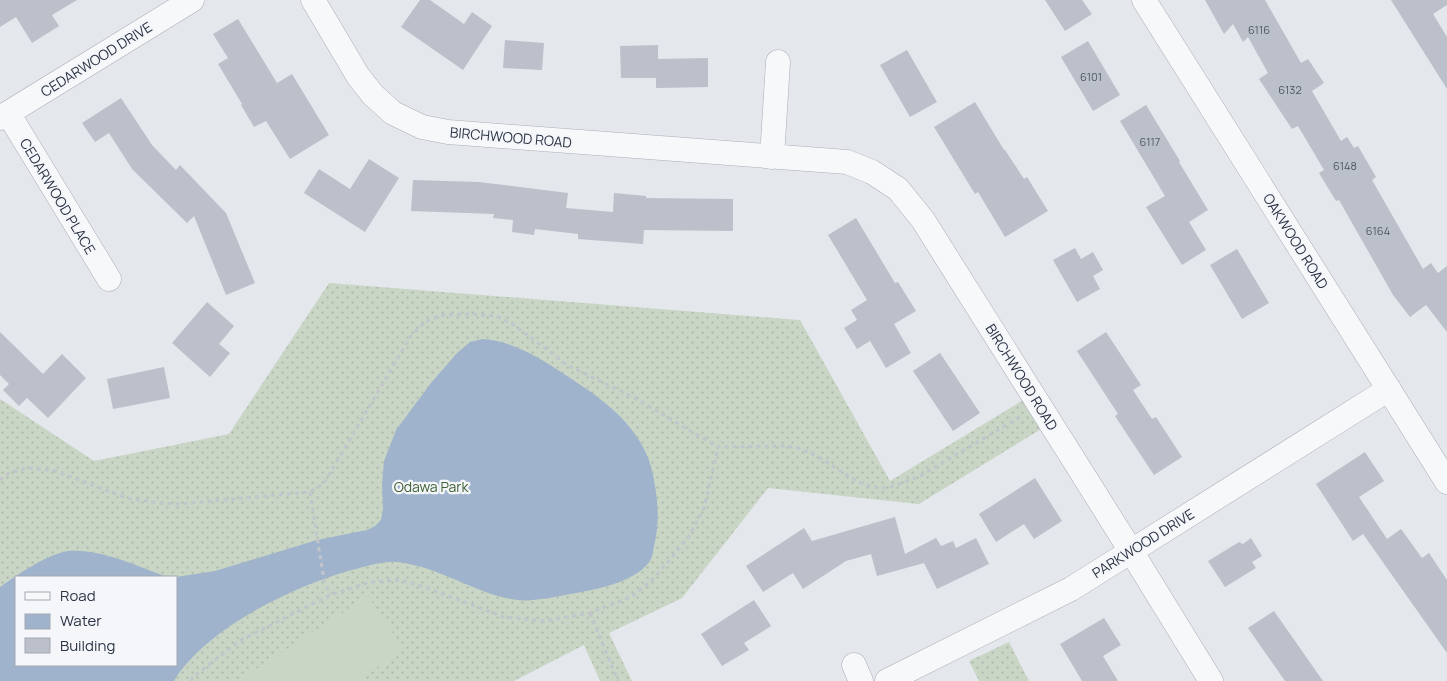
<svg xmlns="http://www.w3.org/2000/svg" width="1447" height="681" viewBox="0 0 1447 681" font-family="Manrope,sans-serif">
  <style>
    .grass { fill: url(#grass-dots); fill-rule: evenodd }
    .garden { fill: #c9d6c5 }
    .water { fill: #9fb4cc }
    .building { fill: #bbc0ca }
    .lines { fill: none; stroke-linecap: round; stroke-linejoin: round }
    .minor-casing { stroke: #a9aeb7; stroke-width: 25 }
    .path { stroke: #c2c5cb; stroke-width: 3; stroke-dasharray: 4 4; stroke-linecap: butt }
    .minor { stroke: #f7f8fa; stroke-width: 24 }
    .labels { text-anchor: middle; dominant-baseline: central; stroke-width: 4.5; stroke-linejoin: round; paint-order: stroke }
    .number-label { font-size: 11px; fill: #4f5766 }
    .street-label { font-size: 14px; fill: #2b3445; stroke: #f4f6f9 }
    .park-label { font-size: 14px; fill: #3f6138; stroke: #f4f6f9 }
  </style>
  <defs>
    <pattern id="grass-dots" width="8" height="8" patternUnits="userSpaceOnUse" patternTransform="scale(1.25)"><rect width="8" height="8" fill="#c9d6c5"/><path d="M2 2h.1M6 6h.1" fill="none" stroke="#adb8ab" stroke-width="1.8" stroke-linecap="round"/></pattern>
  </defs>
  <rect width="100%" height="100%" fill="#e4e7ec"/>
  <path class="grass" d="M329,283L800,320L890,481L1033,394L1051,423L919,504L768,488L682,598L609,633L632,681H600L584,645L514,681H0V399L94,461L229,434ZM16,577H176V665H16Z
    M1009,642L1029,681H979L969,661Z"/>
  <path class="garden" d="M368,596L404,650L357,681H238Z"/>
  <path class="water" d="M483,339C522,342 556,369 588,390C618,411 646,438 653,475C658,500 660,522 654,546C653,550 653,555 651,559C639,581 599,589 576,593C559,596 534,602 517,600C479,595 446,571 409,564C405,563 400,562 396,562C387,561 376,564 367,566C308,580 230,616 189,661C184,667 178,673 174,681H0V587C17,575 47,554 68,551C99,548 138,566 167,577H16V665H176V577L215,571L317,540L367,530L375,526L381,520L383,509L382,485L384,461L396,430L431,383L457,353L470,342Z"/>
  <path class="building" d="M0,0H77L52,15L59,26L32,43L16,17L0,27Z
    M420,0H430L464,24L472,12L492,26L463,70L401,27Z
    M1045,0H1082L1092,14L1065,31Z
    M1205,0H1265L1301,63L1308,59L1324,83L1312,91L1341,141L1347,137L1354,148L1358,146L1376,177L1372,180L1423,269L1431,263L1438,273L1447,266V332L1426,305L1410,317L1393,295L1339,200L1336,201L1319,173L1324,170L1298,126L1292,129L1259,79L1268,73L1248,37L1243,42L1233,24L1224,34Z
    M1391,0H1447V5L1433,14L1447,37V89Z
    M238,19L277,83L292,74L329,135L290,159L266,121L254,127L241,105L242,104L218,64L228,58L213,34Z
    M505,40L544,43L542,70L503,68Z
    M1088,41L1120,95L1093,111L1061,57Z
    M658,45V59L708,58V87L656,88V78H621L620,46Z
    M907,50L937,102L910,117L880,65Z
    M121,98L152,145L176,170L180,165L226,213L255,283L226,295L194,216L187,223L132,169L109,133L95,142L82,123Z
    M975,102L1004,150H1005L1024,179L1027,177L1048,211L1005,237L978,192L975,194L934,127Z
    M1146,105L1180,161L1179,162L1208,210L1189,222L1206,250L1182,265L1146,207L1165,196L1120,121Z
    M369,159L399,178L365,232L304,193L319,169L350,189Z
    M413,180L479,182L568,193L566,208L613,212L614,193L646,196V198L733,199V231L644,230L643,244L578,239V234L535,229L534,235L512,232L513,220L493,218L494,214L411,211Z
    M856,218L895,283L898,282L916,311L894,324L911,353L886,368L870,341L857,349L844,328L857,320L851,310L867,300L828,235Z
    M1075,248L1081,259L1093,252L1103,270L1093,276L1100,289L1077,302L1053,260Z
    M1237,249L1269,303L1242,319L1210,265Z
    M207,302L234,326L219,344L230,353L210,377L172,343Z
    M0,332L43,374L62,354L86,378L48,418L27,398L19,406L3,390L9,384L0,375Z
    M1106,332L1141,385L1133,390L1152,419L1156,417L1182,457L1154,475L1115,416L1118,414L1077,351Z
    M940,353L980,413L953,431L913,371Z
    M164,367L170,398L113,409L107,379Z
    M1365,452L1384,481L1359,497L1387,539L1401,529L1422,558L1429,553L1447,580V653L1363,534L1353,541L1316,484Z
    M1035,478L1062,521L1034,539L1024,524L996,542L979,514Z
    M895,517L905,554L936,538L941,546L953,541L956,548L976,538L989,564L937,589L924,563L877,576L871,554L846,561L803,589L793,573L763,592L746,566L804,528L812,541Z
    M1251,538L1262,556L1252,562L1256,568L1225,587L1208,561L1239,542L1243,544Z
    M754,600L771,626L744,643L749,650L722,666L701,634Z
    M1274,611L1323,681H1285L1248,628Z
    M1104,618L1121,645L1103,656L1118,681H1082L1060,644Z"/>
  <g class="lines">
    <g class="minor-casing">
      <path id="minor" d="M313,0L358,76L373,95L393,113L422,127L448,132L847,162L872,172L898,189L923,220L1131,551L1211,681
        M1144,0L1447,482
        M8,113L109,279
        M0,118L192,0
        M772,157L778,62
        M854,665L861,681
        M887,681L1071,589L1389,389"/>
    </g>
    <path class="path" d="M0,480L9,473L27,468L55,471L127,498L158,503L180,504L310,492L324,483L411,336L425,322L441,315L471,314L496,316L513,324L567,365L633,397L718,447L783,446L799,448L820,458L858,482L873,487L888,488L920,476L1020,417
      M310,492L324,580L330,595
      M590,613L618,681
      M191,681L193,677L241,640L330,595L370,582L400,580L424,587L504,617L544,621L590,613L633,596L655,577L688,538L704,508L718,448"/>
    <use href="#minor" class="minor"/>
  </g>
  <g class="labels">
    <g class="number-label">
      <text x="1259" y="29">6116</text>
      <text x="1091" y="76">6101</text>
      <text x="1290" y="89">6132</text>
      <text x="1150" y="141">6117</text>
      <text x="1345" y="165">6148</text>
      <text x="1378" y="230">6164</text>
    </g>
    <g class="street-label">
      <text transform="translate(96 59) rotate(-32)">CEDARWOOD DRIVE</text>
      <text transform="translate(511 137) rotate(5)">BIRCHWOOD ROAD</text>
      <text transform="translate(58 196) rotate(59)">CEDARWOOD PLACE</text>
      <text transform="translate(1296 241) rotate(58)">OAKWOOD ROAD</text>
      <text transform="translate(1022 377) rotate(58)">BIRCHWOOD ROAD</text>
      <text transform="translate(1143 543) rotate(-32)">PARKWOOD DRIVE</text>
    </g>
    <g class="park-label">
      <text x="431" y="486">Odawa Park</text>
    </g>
  </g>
  <rect x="15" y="576" width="162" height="90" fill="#f4f6f9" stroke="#a4a8b1"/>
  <rect x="25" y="592" width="25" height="8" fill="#f7f8fa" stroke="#a4a8b1"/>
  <text x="60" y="601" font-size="15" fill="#2b3445">Road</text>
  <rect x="25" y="614" width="25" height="15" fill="#9fb4cc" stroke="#a4a8b1"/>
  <text x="60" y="626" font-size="15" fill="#2b3445">Water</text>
  <rect x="25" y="638" width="25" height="15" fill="#bbc0ca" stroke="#a4a8b1"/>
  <text x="60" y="651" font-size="15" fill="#2b3445">Building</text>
</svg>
